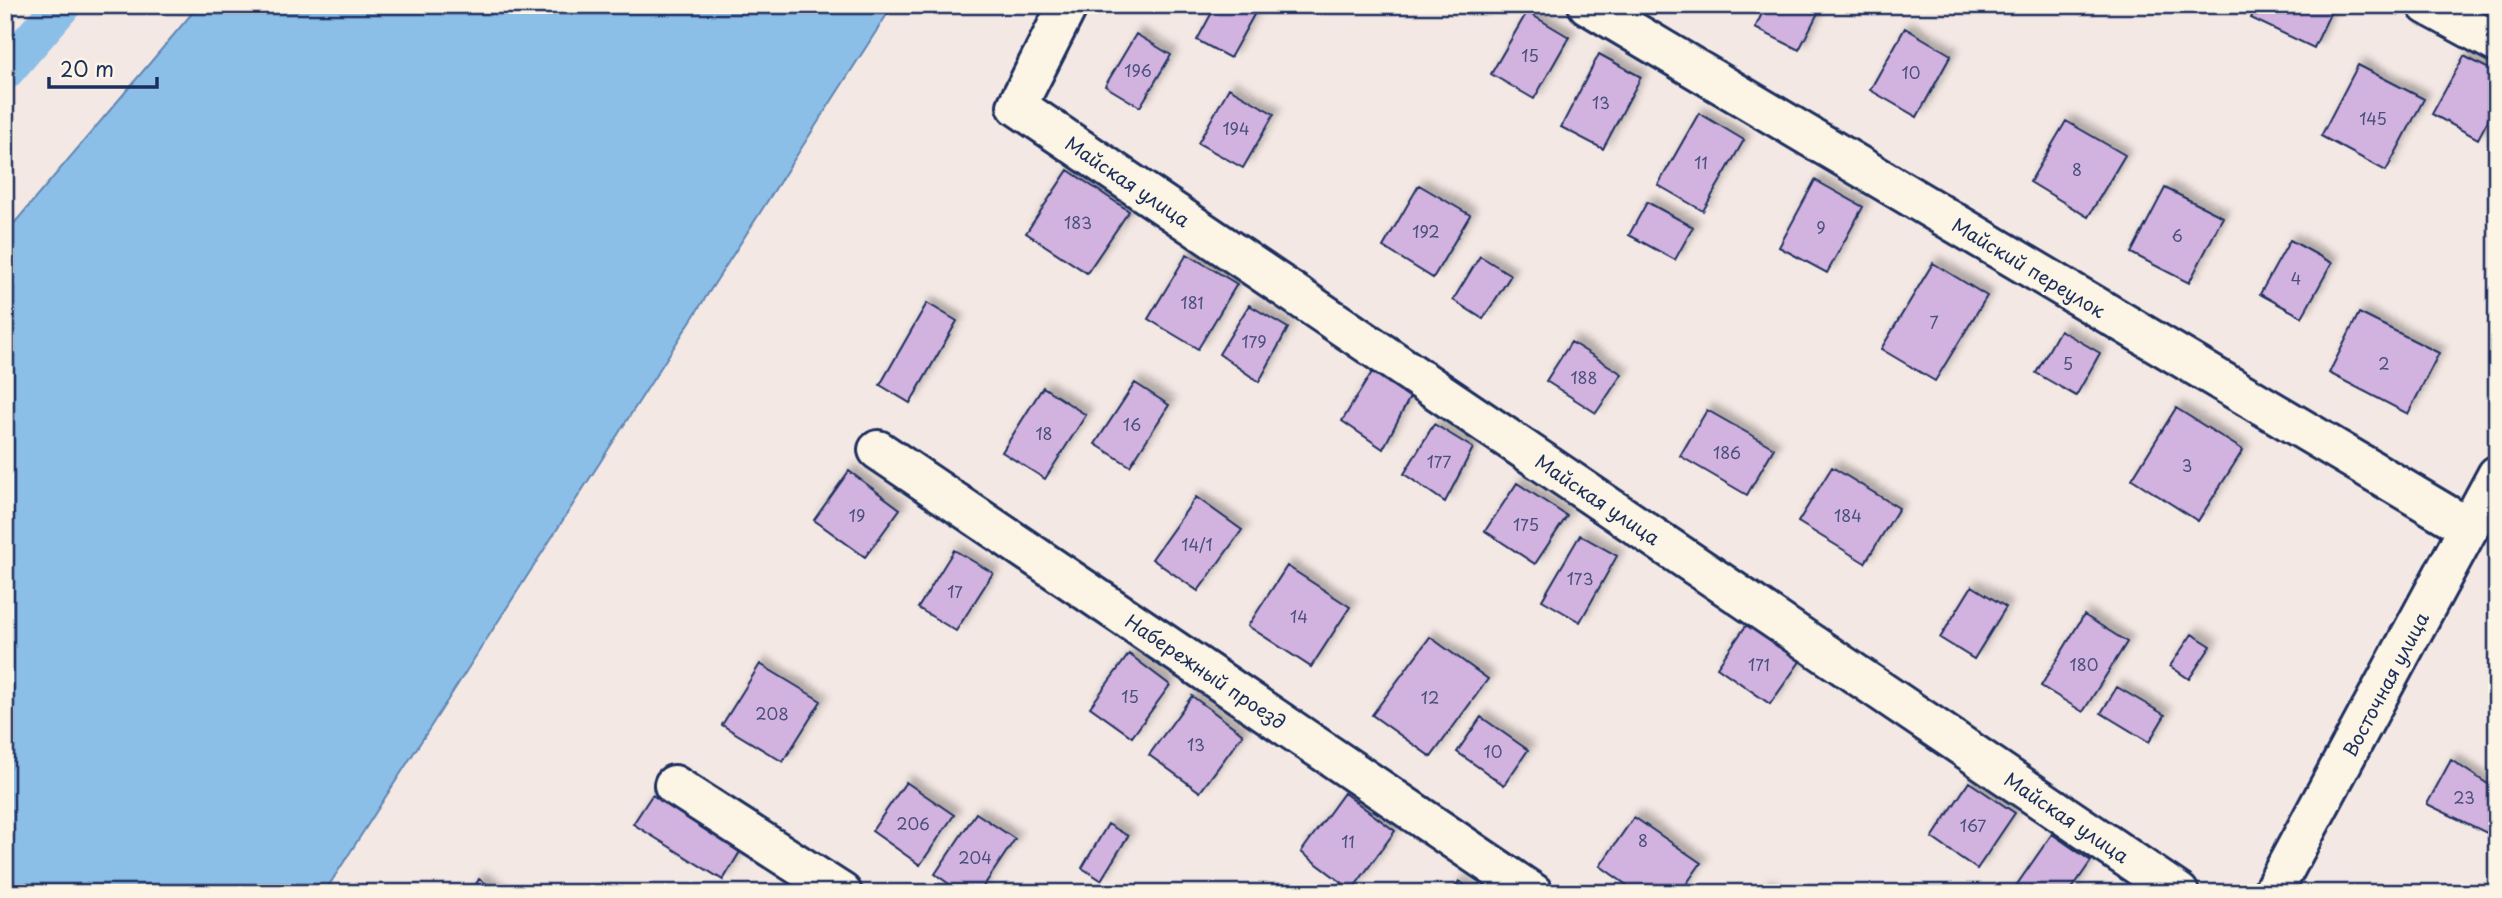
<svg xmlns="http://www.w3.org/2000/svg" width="2502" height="898" viewBox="0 0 2502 898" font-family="'Playpen Sans',sans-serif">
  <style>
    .water { fill: #8cbfe8; stroke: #5f85b1; stroke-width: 2 }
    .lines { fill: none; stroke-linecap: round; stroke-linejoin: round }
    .canal { stroke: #8cbfe8; stroke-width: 38 }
    .building { fill: #d2b2de; stroke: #1b2f5e; stroke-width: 2; filter: url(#shadow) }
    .minor-casing { stroke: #1b2f5e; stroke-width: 44 }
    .minor { stroke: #fcf5e5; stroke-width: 38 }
    .labels { text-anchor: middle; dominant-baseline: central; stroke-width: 6; stroke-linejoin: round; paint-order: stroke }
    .number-label { font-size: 16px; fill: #49507e }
    .street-label { font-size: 19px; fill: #1b2f5e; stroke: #fcf5e5 }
  </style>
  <defs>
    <filter id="shadow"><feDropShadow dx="6" dy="-6" stdDeviation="3.5" flood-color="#0004"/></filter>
  </defs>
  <rect width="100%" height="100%" fill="#f4e8e4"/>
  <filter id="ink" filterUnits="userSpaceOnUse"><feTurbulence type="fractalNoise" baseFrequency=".0143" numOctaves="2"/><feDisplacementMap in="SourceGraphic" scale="14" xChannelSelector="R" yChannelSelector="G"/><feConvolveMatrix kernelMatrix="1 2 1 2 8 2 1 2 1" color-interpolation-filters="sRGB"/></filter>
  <g filter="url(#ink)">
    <path class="water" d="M199,5H893L324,893H5V234Z"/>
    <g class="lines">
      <path class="canal" d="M5,71L62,5"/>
    </g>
    <path class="building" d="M1216,5H1246L1256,11L1230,58L1197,40Z
      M1766,5H1822L1799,50L1755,28Z
      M2257,5H2334L2314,48L2251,18Z
      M1527,12L1569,37L1534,99L1491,74Z
      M1905,28L1951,55L1917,117L1870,90Z
      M1136,34L1171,55L1140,107L1105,86Z
      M1599,54L1641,77L1603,149L1561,127Z
      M2464,56L2497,73V103L2478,139L2432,114Z
      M2358,65L2424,99L2386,171L2321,136Z
      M1229,88L1274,114L1243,168L1198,143Z
      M1699,113L1744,140L1703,211L1658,185Z
      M2066,121L2125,155L2088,217L2030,182Z
      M1068,170L1129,211L1087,273L1026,233Z
      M1815,180L1863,207L1827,273L1779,247Z
      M1419,185L1470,215L1433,278L1383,247Z
      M2165,188L2223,217L2189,283L2131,253Z
      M1647,202L1693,227L1675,260L1629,235Z
      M2290,240L2332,263L2302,317L2260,294Z
      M1187,254L1237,284L1198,349L1148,319Z
      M1480,256L1511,275L1483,319L1453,300Z
      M1933,263L1987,296L1935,381L1881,349Z
      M927,303L957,321L910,403L880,385Z
      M1249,305L1288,328L1259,382L1219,354Z
      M2359,313L2439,353L2408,414L2329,373Z
      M2060,330L2100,353L2076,396L2036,373Z
      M1571,342L1622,374L1596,413L1546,381Z
      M1372,372L1411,395L1383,449L1342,421Z
      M1135,383L1169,405L1130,466L1095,444Z
      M1043,387L1086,415L1045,479L1002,452Z
      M2176,408L2243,450L2198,521L2132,479Z
      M1707,410L1774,448L1747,495L1680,456Z
      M1434,424L1473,448L1445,502L1404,474Z
      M1832,467L1899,508L1865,563L1798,522Z
      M849,471L900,509L865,557L814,520Z
      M1517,483L1567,516L1535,564L1485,531Z
      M1196,497L1242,530L1198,591L1152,559Z
      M1580,535L1617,556L1580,622L1542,600Z
      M954,550L993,573L956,631L918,608Z
      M1287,566L1350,607L1311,667L1248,626Z
      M1972,586L2006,607L1974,659L1940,638Z
      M2084,615L2127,642L2083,712L2041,686Z
      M1748,623L1801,660L1770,704L1717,667Z
      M2192,634L2211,646L2189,679L2170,666Z
      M1430,637L1488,679L1431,757L1372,715Z
      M1129,654L1170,685L1132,737L1090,707Z
      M760,664L821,701L783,762L722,725Z
      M2117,687L2165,715L2149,742L2101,713Z
      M1192,696L1243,734L1200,792L1149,755Z
      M1481,717L1528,750L1504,785L1457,752Z
      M2451,760L2497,790V828L2493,836L2427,804Z
      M906,782L954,815L920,865L872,831Z
      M1969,782L2015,813L1977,869L1932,838Z
      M1344,793L1395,831L1352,890L1301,852Z
      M652,795L741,850L723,880L633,824Z
      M976,813L1015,839L979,893H962L935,874Z
      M1634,817L1701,863L1680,893H1638L1600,866Z
      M1108,824L1128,836L1101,880L1082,868Z
      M2052,834L2091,861L2069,893H2011Z
      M479,879L501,893H471Z
      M1459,881L1476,893H1451Z
      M1765,886L1775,893H1761Z"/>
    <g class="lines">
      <g class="minor-casing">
        <path id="minor" d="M1068,5L1017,106L2179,893
          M1588,5L2469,528
          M2427,5L2497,43
          M878,450L1533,893
          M674,785L842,893
          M2272,893L2497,475"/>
      </g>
      <use href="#minor" class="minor"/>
    </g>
  </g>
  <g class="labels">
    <g class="number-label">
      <text x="1530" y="55">15</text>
      <text x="1138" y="70">196</text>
      <text x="1911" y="72">10</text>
      <text x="1601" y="102">13</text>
      <text x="2373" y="118">145</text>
      <text x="1236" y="128">194</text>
      <text x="1701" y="162">11</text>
      <text x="2077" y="169">8</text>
      <text x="1078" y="222">183</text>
      <text x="1821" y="227">9</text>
      <text x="1426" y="231">192</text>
      <text x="2177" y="235">6</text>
      <text x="2296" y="278">4</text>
      <text x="1192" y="302">181</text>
      <text x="1934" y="322">7</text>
      <text x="1254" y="341">179</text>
      <text x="2068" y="363">5</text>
      <text x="2384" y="363">2</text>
      <text x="1584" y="377">188</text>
      <text x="1132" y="424">16</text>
      <text x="1044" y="433">18</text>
      <text x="1727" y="452">186</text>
      <text x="1439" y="461">177</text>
      <text x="2187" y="465">3</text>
      <text x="857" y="515">19</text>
      <text x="1848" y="515">184</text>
      <text x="1526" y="524">175</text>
      <text x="1197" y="544">14/1</text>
      <text x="1580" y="578">173</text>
      <text x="955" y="591">17</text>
      <text x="1299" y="616">14</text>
      <text x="1759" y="664">171</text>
      <text x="2084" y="664">180</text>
      <text x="1130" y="696">15</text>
      <text x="1430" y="697">12</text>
      <text x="772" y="713">208</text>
      <text x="1196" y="744">13</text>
      <text x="1493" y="751">10</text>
      <text x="2464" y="797">23</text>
      <text x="913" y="823">206</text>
      <text x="1973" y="825">167</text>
      <text x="1643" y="840">8</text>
      <text x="1348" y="841">11</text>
      <text x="975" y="857">204</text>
    </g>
    <g class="street-label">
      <text transform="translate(1128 181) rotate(34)">Майская улица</text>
      <text transform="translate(2029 267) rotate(31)">Майский переулок</text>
      <text transform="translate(1598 499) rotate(34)">Майская улица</text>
      <text transform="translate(1206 671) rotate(34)">Набережный проезд</text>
      <text transform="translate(2385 684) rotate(-62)">Восточная улица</text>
      <text transform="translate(2067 817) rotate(34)">Майская улица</text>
    </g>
  </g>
  <rect width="2502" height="898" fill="none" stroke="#fcf5e5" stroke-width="28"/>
  <rect x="14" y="14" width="2474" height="870" fill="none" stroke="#1b2f5e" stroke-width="2.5" filter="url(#ink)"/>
  <path d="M49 77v10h108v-10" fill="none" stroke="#1b2f5e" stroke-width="3.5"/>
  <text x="60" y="77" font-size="21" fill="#1b2f5e" stroke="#fcf5e5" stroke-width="5" paint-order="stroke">20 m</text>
</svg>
